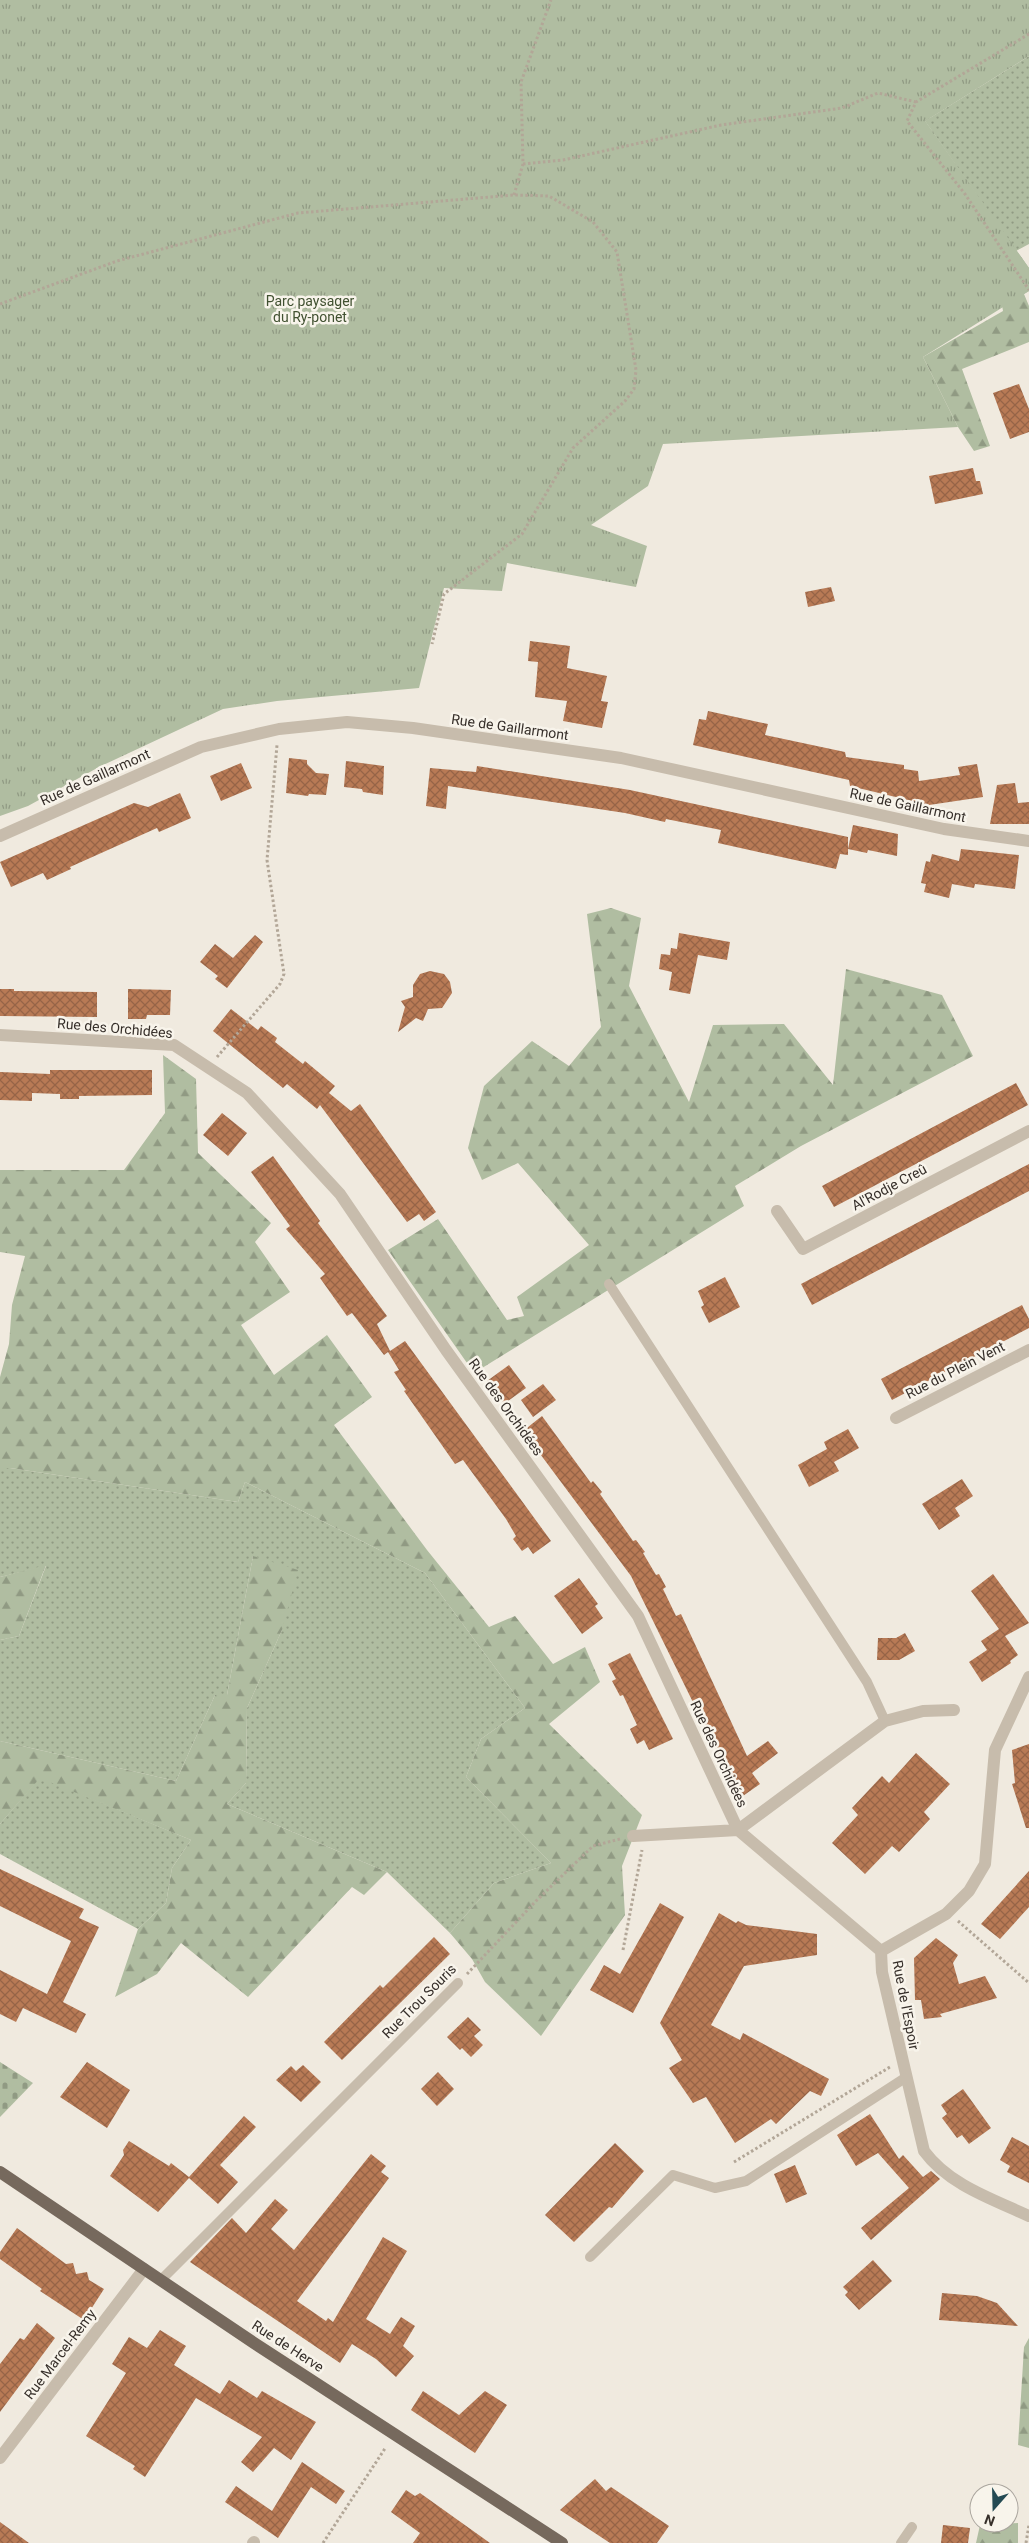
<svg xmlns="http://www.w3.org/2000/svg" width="1029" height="2543" viewBox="0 0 1029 2543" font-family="Roboto,sans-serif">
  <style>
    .grass { fill: url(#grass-dots) }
    .forest { fill: url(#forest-firs) }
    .cemetery { fill: url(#cemetery-stones) }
    .park { fill: url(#park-tufts) }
    .building { fill: url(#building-cross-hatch) }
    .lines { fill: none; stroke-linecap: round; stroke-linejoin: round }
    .path { stroke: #b2a697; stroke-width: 3; stroke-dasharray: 2.5 2.5; stroke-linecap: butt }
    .service { stroke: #c7bcac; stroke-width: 10 }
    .minor { stroke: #c7bcac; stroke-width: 12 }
    .primary { stroke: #76695d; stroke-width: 12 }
    .labels { text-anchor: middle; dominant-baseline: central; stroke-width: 5; stroke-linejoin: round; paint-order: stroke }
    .park-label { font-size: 14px; fill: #415131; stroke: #f8f4eb }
    .street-label { font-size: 14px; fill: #362f2a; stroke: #f8f4eb }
  </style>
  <defs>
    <pattern id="grass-dots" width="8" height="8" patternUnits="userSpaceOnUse" patternTransform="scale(1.25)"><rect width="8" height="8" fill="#b0bda1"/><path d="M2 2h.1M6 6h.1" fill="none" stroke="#909a83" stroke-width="1.8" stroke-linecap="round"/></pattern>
    <pattern id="forest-firs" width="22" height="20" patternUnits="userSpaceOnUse" patternTransform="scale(1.25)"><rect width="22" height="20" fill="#b0bda1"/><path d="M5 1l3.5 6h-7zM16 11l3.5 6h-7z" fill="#909a83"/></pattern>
    <pattern id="cemetery-stones" width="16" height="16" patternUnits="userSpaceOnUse" patternTransform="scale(1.25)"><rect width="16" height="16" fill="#b0bda1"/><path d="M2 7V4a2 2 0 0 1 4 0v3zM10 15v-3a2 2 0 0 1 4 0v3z" fill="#909a83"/></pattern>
    <pattern id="park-tufts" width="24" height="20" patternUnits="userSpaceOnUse" patternTransform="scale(1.25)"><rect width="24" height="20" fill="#b0bda1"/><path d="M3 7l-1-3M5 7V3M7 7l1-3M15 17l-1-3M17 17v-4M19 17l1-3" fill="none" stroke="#909a83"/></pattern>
    <pattern id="building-cross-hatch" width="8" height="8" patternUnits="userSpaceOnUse" patternTransform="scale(1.25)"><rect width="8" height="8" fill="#b87a55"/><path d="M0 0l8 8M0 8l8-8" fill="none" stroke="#966447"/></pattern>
  </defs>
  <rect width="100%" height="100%" fill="#f0eadf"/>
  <path class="grass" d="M1029,56V244L1016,251L925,121Z
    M0,1468H10L238,1502L245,1482L425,1573L525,1708L481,1739L466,1777L551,1863L494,1883L450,1933L387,1872L227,1804L246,1783L247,1708L282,1630L253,1556L227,1695H215L176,1781L0,1741V1640L19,1636L46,1566L0,1577Z
    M40,1777L191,1840L172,1868L166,1903L138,1929L0,1854V1824Z"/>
  <path class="forest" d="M990,80L925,121L1029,268V291L1024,294L1029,306V342L962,369L990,446L974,451L958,427L923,357L1003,311L994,257L872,105Z
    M611,908L641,918L629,986L689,1102L713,1025L784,1024L833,1085L846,969L942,995L973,1056L801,1146L735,1186L744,1206L474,1373L388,1250L438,1219L507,1320L524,1316L517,1297L589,1245L518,1163L482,1180L468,1148L484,1086L532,1041L569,1066L601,1027L587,914Z
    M163,1055L196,1079L198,1153L271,1223L255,1242L290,1292L241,1325L274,1375L327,1335L372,1397L334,1425L427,1550L489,1627L515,1616L553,1664L585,1647L600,1682L549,1724L642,1815L622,1866L625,1915L541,2036L485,1982L472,1959L450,1933L494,1883L551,1863L466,1777L481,1739L525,1708L425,1573L245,1482L238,1502L10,1468H0V1377L9,1344L12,1305L25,1256L0,1252V1170H124L165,1113Z
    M253,1556L298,1570L282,1630L247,1708L246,1783L227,1804L387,1872L364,1895L352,1887L248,1997L181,1943L157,1974L115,1997L138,1929L166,1903L172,1868L191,1840L40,1778L0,1824V1741L176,1781L215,1695H227Z
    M46,1565L19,1636L0,1640V1577Z
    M1029,2338V2448L1018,2445L1024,2347Z
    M1018,2523V2543H976L980,2525Z"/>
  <path class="cemetery" d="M0,2062L33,2083L0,2117Z"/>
  <path class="park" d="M0,0H1029V56L925,121L1029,268V291L923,357L958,427L663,444L648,486L591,525L647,546L636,587L507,563L502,591L444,588L419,688L277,701L223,709L99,767L28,806L0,816Z"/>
  <path class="building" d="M1019,384L1029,409V432L1010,439L993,393Z
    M973,468L976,481H980L983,494L935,504L929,476Z
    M831,587L835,601L808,607L805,592Z
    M530,641L570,646L567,668L607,676L601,701L608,702L602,728L563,721L567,701L535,697L538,662L528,661Z
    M708,711L768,724L765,735L845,752L846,757L904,765V769L918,771L919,781L960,775L958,767L977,764L983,797L929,805L850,786L849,780L693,745L699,719L706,720Z
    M289,758L307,760V764L316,773L329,774L326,795L309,794L308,796L286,793Z
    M346,761L384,766L383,795L363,792L362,789L344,787Z
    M241,763L252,788L221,801L210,776Z
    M477,766L630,790L848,837V855L840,854L836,869L718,843L721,830L666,819L665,822L625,813L448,786L446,809L426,806L430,768L476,772Z
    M1015,783L1018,803L1029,802V824H990L997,785Z
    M180,793L191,818L159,832L157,828L70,867L71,869L47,880L43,873L11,887L0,862L134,803L148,807Z
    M853,825L898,834L897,856L868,850L867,853L848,849Z
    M961,849L1019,855L1015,889L975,884L974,888L952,884L949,898L924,892L926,884L921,883L926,861L930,862L932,854L959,861Z
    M679,933L730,942L727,960L698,955L690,994L669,990L672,972L659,969L661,954L670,955L671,948L677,949Z
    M255,935L263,942L227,988L215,979L218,976L200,962L215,944L233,958Z
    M430,971L444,974L450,982L452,993L442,1008L428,1009L423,1021L416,1018L398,1032L405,1007L401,1001L413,997V985L420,974Z
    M0,989H14V991L97,992V1017L0,1016Z
    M128,989L171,990L170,1015H147L146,1019H128Z
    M231,1009L258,1030L261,1026L277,1038L275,1042L303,1064L305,1061L335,1086L329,1093L351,1111L360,1104L436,1212L424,1221L419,1214L407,1222L320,1105L317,1109L287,1084L283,1088L213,1031Z
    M50,1070H152V1095L79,1096V1099H60V1094L32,1093V1101L0,1100V1072L50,1074Z
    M1016,1083L1028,1105L834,1207L822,1186Z
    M222,1113L247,1133L228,1156L203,1135Z
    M273,1156L320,1221L318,1223L387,1316L377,1324L390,1351L405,1341L551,1541L533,1554L528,1547L522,1551L513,1539L516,1536L506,1519L463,1460L455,1464L404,1391L406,1390L394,1372L399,1370L388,1352L384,1355L352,1313L347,1316L320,1278L325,1274L286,1229L290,1226L251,1172Z
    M1029,1164V1191L812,1305L801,1284Z
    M725,1277L740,1307L709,1323L701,1307L704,1305L698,1291Z
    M1022,1305L1029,1319V1328L892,1400L881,1379Z
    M509,1365L526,1388L504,1404L487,1381Z
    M543,1384L556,1400L533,1417L521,1400Z
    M542,1416L591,1483L593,1481L602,1492L600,1494L633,1541L636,1540L645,1552L643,1553L656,1575L659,1574L666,1587L663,1589L676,1616L681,1614L747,1756L768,1741L778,1753L752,1773L760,1784L740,1798L631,1576L523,1431Z
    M848,1429L859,1448L834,1462L839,1471L809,1487L798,1465L827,1449L824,1442Z
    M962,1479L973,1496L955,1508L960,1516L939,1530L922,1504Z
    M993,1574L1029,1623L1005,1636L1018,1655L1010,1661L1011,1663L982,1682L969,1662L987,1650L981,1641L999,1629L971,1591Z
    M579,1578L598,1604L595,1606L603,1618L582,1634L554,1596Z
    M905,1633L915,1651L899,1660H877L878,1638H896Z
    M630,1653L673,1739L649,1750L644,1740L637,1744L630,1729L637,1725L623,1695L620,1696L612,1681L616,1679L608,1664Z
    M1029,1744V1828H1026L1012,1784L1015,1783L1012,1750Z
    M916,1753L950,1784L924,1812L930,1819L899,1852L892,1846L865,1874L832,1843L858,1815L852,1808L882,1776L889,1783Z
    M0,1869L84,1909L79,1918L99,1927L63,2002L86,2014L76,2033L23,2008L16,2022L0,2014V1970L47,1994L71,1941L0,1906Z
    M1029,1871V1907L1000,1939L981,1924Z
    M660,1903L684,1917L633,2013L590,1990L604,1965L620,1974Z
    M719,1913L736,1923L738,1921L746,1925L817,1934V1955L744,1966L711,2025L740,2040L743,2033L829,2079L821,2096L810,2091L776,2124L771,2119L735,2143L706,2097L693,2103L669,2068L682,2060L660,2023Z
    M434,1937L450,1954L342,2060L324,2042L380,1985L383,1988Z
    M936,1938L958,1955L953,1963L959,1984L985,1976L997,1998L940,2014L942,2017L924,2019L921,2000H915L914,1958Z
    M468,2017L481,2030L474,2036L483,2045L471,2057L462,2048L460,2050L447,2037Z
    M87,2062L130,2090L107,2128L60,2097Z
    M303,2065L321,2082L301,2102L276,2080L291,2066L296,2071Z
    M438,2072L454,2089L437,2106L421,2089Z
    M963,2089L991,2128L969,2144L962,2135L957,2138L942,2118L947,2114L941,2105Z
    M870,2114L899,2159L903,2155L923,2177L931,2171L940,2179L871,2240L861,2228L909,2188L878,2153L856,2166L837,2135Z
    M244,2116L256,2127L220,2165L238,2182L218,2204L189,2178L158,2212L110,2176L124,2155L123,2150L129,2141L169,2166L171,2163L189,2177Z
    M1012,2137L1029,2146V2183L1007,2172L1010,2166L1000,2160Z
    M615,2143L644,2171L612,2208L609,2207L574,2242L545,2215Z
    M371,2154L386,2166L381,2172L389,2178L297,2301L326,2321L328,2318L333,2322L383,2237L407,2251L366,2319L390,2334L401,2317L415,2326L403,2346L414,2356L396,2377L376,2359L352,2344L340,2363L190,2262L232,2218L246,2233L275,2199L288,2210L271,2229L294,2250Z
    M795,2165L807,2194L786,2203L774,2174Z
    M17,2228L66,2264L73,2263L76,2274L87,2272L89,2280L104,2289L84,2320L40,2291L42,2289L0,2259V2252Z
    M873,2260L892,2281L859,2310L845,2295L848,2292L843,2287Z
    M942,2293L977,2296L997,2303L1018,2326L939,2320Z
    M37,2323L55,2338L0,2412V2364L20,2338L24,2340Z
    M160,2330L186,2346L174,2365L220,2394L229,2380L257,2398L262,2391L316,2422L291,2460L274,2448L253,2472L241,2462L262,2437L196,2398L145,2477L133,2469L135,2466L86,2436L126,2373L112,2364L129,2337L147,2348Z
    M423,2391L459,2415L485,2391L507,2405L475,2453L411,2410Z
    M302,2462L345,2491L336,2504L311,2487L278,2538L225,2502L236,2486L272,2511Z
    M595,2479L606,2491L611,2487L669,2526L657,2543H610L560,2510Z
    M406,2490L415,2496L420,2493L490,2543H413L420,2533L391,2512Z
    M0,2522L29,2543H0Z
    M943,2525L970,2528L968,2543H941Z"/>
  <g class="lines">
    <path class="path" d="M1029,34L916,102L907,121L965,194L1029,290
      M523,164L563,160L721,125L842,108L878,93L916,102
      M514,195L523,164L521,82L551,0
      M0,304L117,261L298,213L514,195L549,196L593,222L617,252L636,370L634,389L625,401L573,448L522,534L444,594L432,644
      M217,1057L280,984L284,974L267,860L277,745
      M958,1921L1029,1983
      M623,1950L642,1850
      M467,1974L536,1901L593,1846L620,1839
      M734,2162L890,2067
      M323,2543L386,2447
      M1026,2543L1029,2525"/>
    <path class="service" d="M609,1284L867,1682L885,1721
      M590,2257L673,2175L715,2188L746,2181L905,2078
      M162,2279L458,1983
      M901,2543L912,2527"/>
    <path class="minor" d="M0,836L201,747L279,729L347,722L413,728L621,758L944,829L1029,841
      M0,1035L174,1045L247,1093L340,1194L446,1350L638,1616L738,1830L881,1951
      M777,1211L803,1249L1029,1131
      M896,1418L1029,1350
      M633,1836L738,1830L885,1721L923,1711L954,1710
      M881,1951L946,1914L969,1891L985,1864L995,1750L1029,1677
      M881,1951L882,1972L924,2151C949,2185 992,2199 1029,2216
      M0,2458L144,2269
      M253,2543L254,2542"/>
    <path class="primary" d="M0,2172L254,2343L562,2543"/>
  </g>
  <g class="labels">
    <g class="park-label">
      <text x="310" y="301">Parc paysager<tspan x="310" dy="16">du Ry-ponet</tspan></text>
    </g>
    <g class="street-label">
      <text transform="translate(510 727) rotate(8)">Rue de Gaillarmont</text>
      <text transform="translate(95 777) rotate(-24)">Rue de Gaillarmont</text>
      <text transform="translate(908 805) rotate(12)">Rue de Gaillarmont</text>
      <text transform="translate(115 1028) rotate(5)">Rue des Orchidées</text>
      <text transform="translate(889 1187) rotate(-28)">Al'Rodje Creû</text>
      <text transform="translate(955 1370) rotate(-27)">Rue du Plein Vent</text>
      <text transform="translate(506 1407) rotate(54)">Rue des Orchidées</text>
      <text transform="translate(719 1754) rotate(65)">Rue des Orchidées</text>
      <text transform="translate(419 2001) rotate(-45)">Rue Trou Souris</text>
      <text transform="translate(906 2005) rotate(79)">Rue de l'Espoir</text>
      <text transform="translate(288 2346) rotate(33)">Rue de Herve</text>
      <text transform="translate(60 2354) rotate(-53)">Rue Marcel-Remy</text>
    </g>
  </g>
  <g transform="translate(994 2508) rotate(200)"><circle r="24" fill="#f8f4eb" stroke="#aaa59e"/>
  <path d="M0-4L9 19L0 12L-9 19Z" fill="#244a53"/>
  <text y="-8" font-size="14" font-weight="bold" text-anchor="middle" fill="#362f2a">N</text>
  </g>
</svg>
